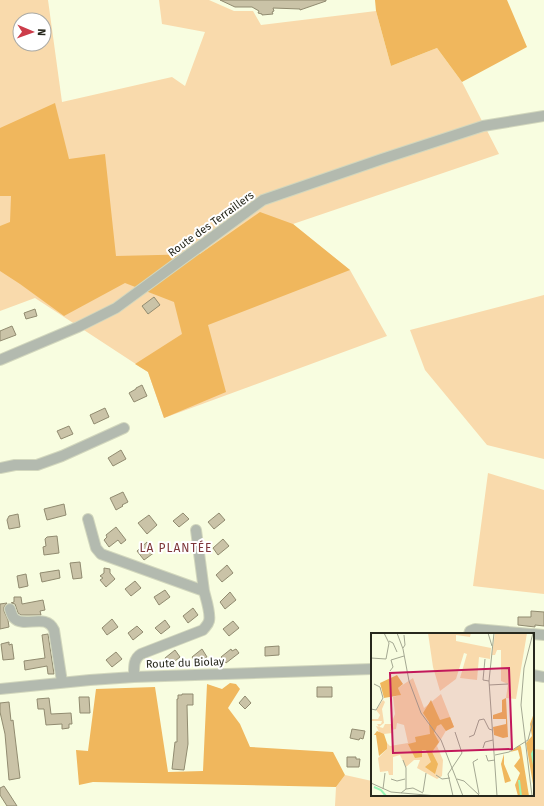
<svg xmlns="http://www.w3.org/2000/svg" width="544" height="806" viewBox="0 0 544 806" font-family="'Fira Sans',sans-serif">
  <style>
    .green { fill: #f9daac; fill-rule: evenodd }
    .forest { fill: #f0b75d }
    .building { fill: #cac3a7; stroke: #918b70 }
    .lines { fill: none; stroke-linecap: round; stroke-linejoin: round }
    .minor-casing { stroke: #d2d7bd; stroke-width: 12 }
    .minor { stroke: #b3baaf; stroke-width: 10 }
    .labels { text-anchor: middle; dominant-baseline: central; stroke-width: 4; stroke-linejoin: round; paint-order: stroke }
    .street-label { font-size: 11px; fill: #27281d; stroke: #fff }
    .neighbourhood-label { font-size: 12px; letter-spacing: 1px; fill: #7e3639; stroke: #fff }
    .inset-river { fill: none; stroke: #9af6b6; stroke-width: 2 }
    .inset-road { fill: none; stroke: #a4a892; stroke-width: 1 }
    .view { fill: #c2185b; fill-opacity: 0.15; stroke: #c2185b; stroke-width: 2 }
    .inset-edge { fill: none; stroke: #27281d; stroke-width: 2 }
  </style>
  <rect width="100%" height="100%" fill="#f8fde0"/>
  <path class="green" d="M0,0H48L62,102L172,77L185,86L205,32L162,24L159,0H209L234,11H253L261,25L376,11L391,66L437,48L462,82L499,154L293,224L350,270L387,336L164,418L148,372L35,298L0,311ZM20,20H44V44H20Z
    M544,295V459L487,445L425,370L410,330Z
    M488,473L544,490V594L473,586Z
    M533,749L544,750V806H335L336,787L345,775L372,781V795H533Z"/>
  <path class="forest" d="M375,0H507L527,47L462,82L437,48L391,66L376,11Z
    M55,103L69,159L105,154L116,256L200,254L260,212L293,224L350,270L208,325L226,392L164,418L148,372L135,364L182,334L174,302L125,283L64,316L20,284L0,271V226L10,222L11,196H0V128Z
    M230,683L236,684L240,689L228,708L240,724L250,747L333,752L345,775L336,787L93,782L79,785L76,750L88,751L96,689L155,687L168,772L203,771L207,684L222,689Z"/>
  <path class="building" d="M220,0H326V1L300,10V9L273,8L274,11L272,12L273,14L262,15V14L258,13L259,11L252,7H235Z
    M154,297L160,305L148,314L142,306Z
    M35,309L37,316L26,319L24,313Z
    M12,326L16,335L0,341V331Z
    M142,385L147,396L134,402L129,393L136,389V388Z
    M105,408L109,417L94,424L90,415Z
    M69,426L73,434L61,439L57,431Z
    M121,450L126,459L113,466L108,458Z
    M123,492L128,502L122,505L123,506L116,510L110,498Z
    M64,504L66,515L47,520L44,509Z
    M183,513L189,519L179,527L173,521Z
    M219,513L225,520L214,529L208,522Z
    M18,514L20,527L9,529L7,520L9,516Z
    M149,515L157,525L147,534L138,523Z
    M116,527L126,540L121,544L118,540L109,547L104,540L107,537L106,535Z
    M57,536L59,553L44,555L43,547L46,546L45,539L47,537Z
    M223,539L229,546L218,555L213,548Z
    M147,542L155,552L144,560L137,551Z
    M80,562L82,578L73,579L70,563Z
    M227,565L233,573L222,582L216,575Z
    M104,568L110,569V573L115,579L106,587L100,580L103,578L100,576L104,573Z
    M59,570L60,578L42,582L40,573Z
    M26,574L28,586L19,588L17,576Z
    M135,581L141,588L131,596L125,589Z
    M165,590L170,597L159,605L154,597Z
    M230,592L236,600L225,609L220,602Z
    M14,597H21L22,604L43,600L45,610L40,611L41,615H21L18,613L15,604L11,603L14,602Z
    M7,603L4,607V611L8,620L9,627L0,629V604Z
    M193,608L198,615L188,623L183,616Z
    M531,611L544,612V626L535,625V627L518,625V617H531Z
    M112,619L118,627L107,635L102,628Z
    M165,620L170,627L161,634L155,628Z
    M233,621L239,628L229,636L223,629Z
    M137,626L143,632L133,640L128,633Z
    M48,634L54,674H48L47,666L25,670L24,661L45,658L42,635Z
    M9,642V645L12,644L14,659L3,660L1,644Z
    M279,646V655L265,656V647Z
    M202,649L207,657L197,664L192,657Z
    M231,649L232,651L236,649L239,653L226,663L221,657Z
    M175,650L180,657L170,665L165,658Z
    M116,652L122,659L112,667L106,660Z
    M317,687H332V697H317Z
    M182,694H193V705H187L188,744L184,770L172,769L175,742H177V699H178V695H182Z
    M245,696L251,703L245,709L239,703Z
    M79,697H89L90,713H80Z
    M49,698L51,714L71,713L72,724H69V728L62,729V724L46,725L44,709H38L37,699Z
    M9,702L11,721L13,720L20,778L9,780L5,734L0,712V703Z
    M352,729L365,731L363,739L360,738L359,740L350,738Z
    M347,757H356V759H360L359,767H347Z
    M4,786L8,792L17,806H7L0,795V788Z"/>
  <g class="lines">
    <g class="minor-casing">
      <path id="minor" d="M0,360L78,327L116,308L263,200L382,159L483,126L544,116
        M0,468L15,465H37L62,456L124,428
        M88,519L96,548L101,554L204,591C206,599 211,614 209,621C208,625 205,627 203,630L141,654C133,659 134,668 134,677
        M196,530L204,591
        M10,609C11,612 12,616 14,618C24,629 46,612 54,630L62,682
        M469,634L470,631L475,629L531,634
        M533,634L544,635
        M533,675L544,677
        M0,689L90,680L134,677L372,669"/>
    </g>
    <use href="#minor" class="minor"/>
  </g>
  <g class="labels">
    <g class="street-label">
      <text transform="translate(211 224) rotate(-36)">Route des Terraillers</text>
      <text transform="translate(185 663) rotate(-2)">Route du Biolay</text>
    </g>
    <g class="neighbourhood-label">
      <text x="176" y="548">LA PLANTÉE</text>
    </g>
  </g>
  <g transform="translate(371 633)">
    <rect width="163" height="163" fill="#f8fde0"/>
    <path d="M57,0H100L99,4L85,2V8L120,15L119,26L108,24L106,47L89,45L96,21L93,20L85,46L69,58L62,34ZM124,0H156L145,66L135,65L137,51L130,48V17H126L124,22H121ZM42,45L53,75L70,61L83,94L76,96L66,113L72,127L71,143L66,146L46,135L49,127H43L35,134L29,122L22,124V142H18L17,138L9,139L7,125L16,116V110L19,113L37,110L33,92L26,90L25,96L20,97L21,100L13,101H9L5,93L12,95L14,91H20L24,81L22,64L29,62L27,55ZM12,67L14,69L11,76L13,90L8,94L6,91H10L11,88H0V82L1,86H7L9,82L5,77Z" fill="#f9daac"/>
    <path d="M26,42L32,51L27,55L30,62L13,65L9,50ZM135,65L137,104L132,105L123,102L122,94L135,91V86H122V82L131,79V67ZM60,67L69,87L79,84L83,94L75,98L70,91L66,93L63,100L68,109L61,119L67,131L64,141L54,134L60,129L55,117H51V124L44,125L37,111L45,109L44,104L59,101L58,89L52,80ZM163,80V157L155,110L161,103L159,91ZM6,98L13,101L16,110V116L8,123L5,102H3ZM149,112L150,114L158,163H147L144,152L149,140L143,133L149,125L147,117L139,119ZM133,121V131L140,148L134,150L130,131Z" fill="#f0b75d"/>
    <path class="inset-river" d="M163,117L161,121L163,132M148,147L150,163M3,154L10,157L15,163"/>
    <path class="inset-road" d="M26,0L32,16L38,48L50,80L70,107L92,163M117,0L121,13M123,0L118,48L126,163M18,8L22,10L26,19M32,15L34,12L33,2M0,25L15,26L18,10L13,0M114,26L112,47L118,48M19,38L22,34L20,27L33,23M118,52L137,51M0,76L5,77L12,65L9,54L3,51M98,104L103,102L108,87L113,86L118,96L121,97M112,115L114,109L122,107M115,122L117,128L124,127M124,122L138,119L157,107L163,84M107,126L102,129L108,161M163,139V153M65,142L71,146L79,145M20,146L26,148L34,146M86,146L93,148L108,162M0,150L20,159L66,163M12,156L14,140M35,156L42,155L52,160M52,159L55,140M30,160L35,156V135L32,127M82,163L77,141L91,120L84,99M161,163L150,72L153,35L162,0"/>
    <path class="view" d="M138,35L141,116L22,120L19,40Z"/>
    <rect width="163" height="163" class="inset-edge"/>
  </g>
  <g transform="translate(32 32) rotate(92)"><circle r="19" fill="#ffffff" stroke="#a9a9a5"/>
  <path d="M0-3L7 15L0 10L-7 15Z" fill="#cc3c4a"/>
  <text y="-6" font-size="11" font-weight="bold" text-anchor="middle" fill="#27281d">N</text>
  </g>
</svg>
